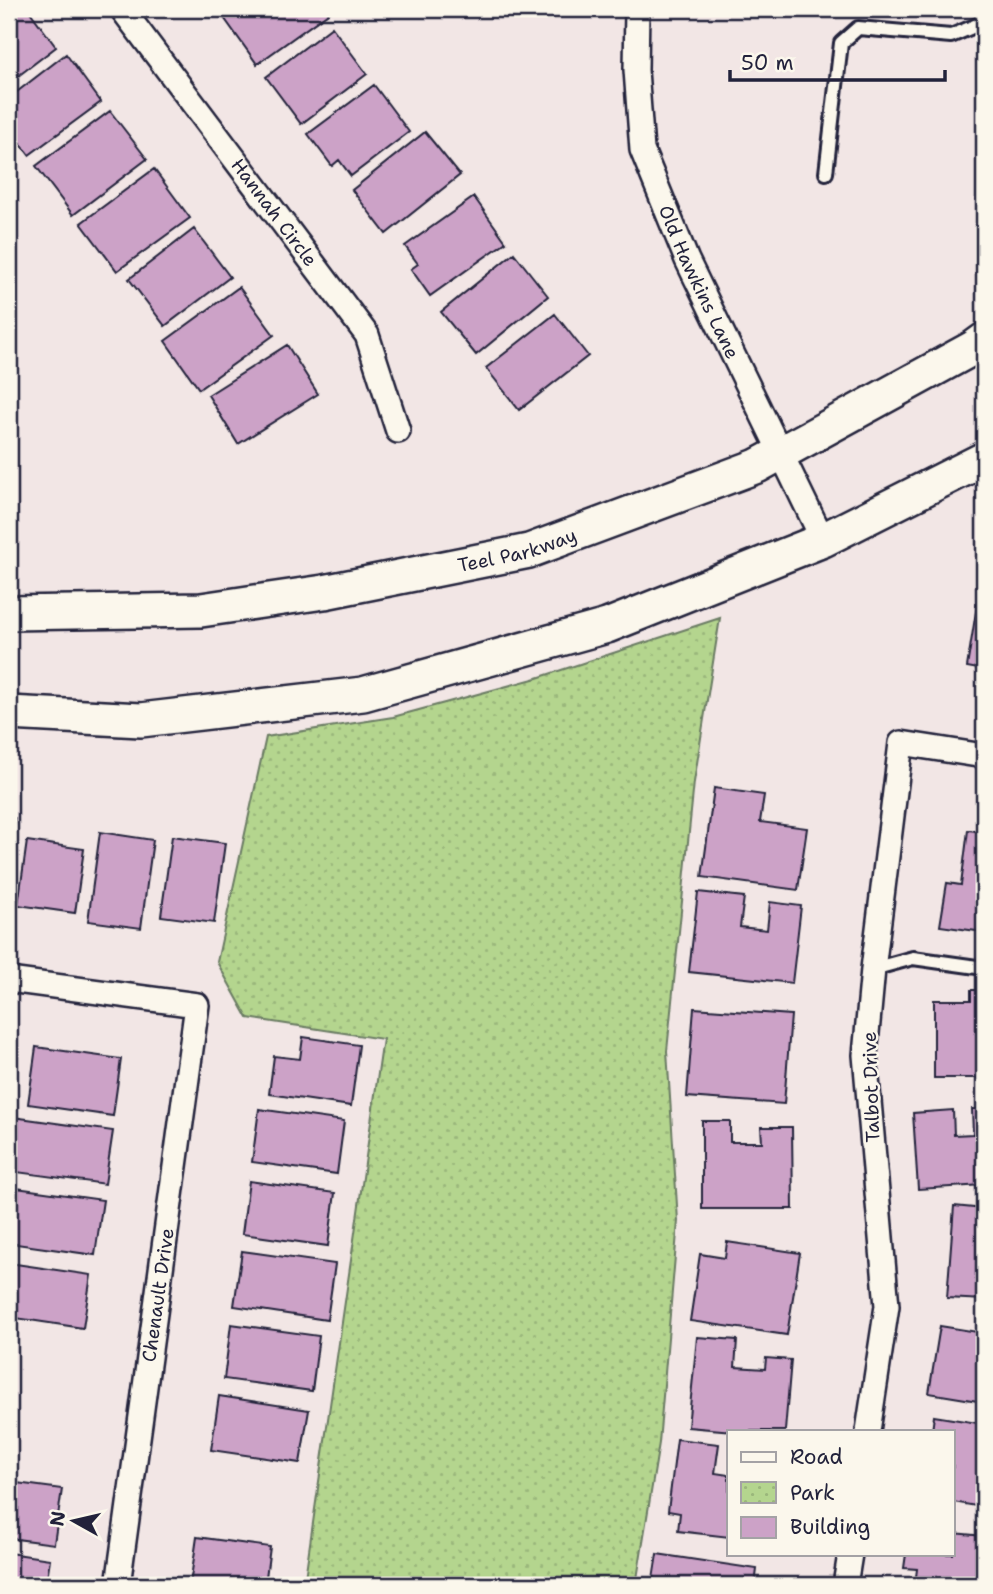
<svg xmlns="http://www.w3.org/2000/svg" width="993" height="1594" viewBox="0 0 993 1594" font-family="'Shantell Sans',sans-serif">
  <style>
    .park { fill: url(#park-dots); stroke: #6b7c64; stroke-width: 2 }
    .building { fill: #cca2c7; stroke: #22223b; stroke-width: 2 }
    .lines { fill: none; stroke-linecap: round; stroke-linejoin: round }
    .lane-casing { stroke: #22223b; stroke-width: 18 }
    .street-casing { stroke: #22223b; stroke-width: 28 }
    .secondary-casing { stroke: #22223b; stroke-width: 38 }
    .lane { stroke: #fbf7ec; stroke-width: 12 }
    .street { stroke: #fbf7ec; stroke-width: 23 }
    .secondary { stroke: #fbf7ec; stroke-width: 33 }
    .labels { text-anchor: middle; dominant-baseline: central; stroke-width: 5; stroke-linejoin: round; paint-order: stroke }
    .street-label { font-size: 19px; fill: #22223b; stroke: #fbf7ec }
  </style>
  <defs>
    <pattern id="park-dots" width="8" height="8" patternUnits="userSpaceOnUse" patternTransform="scale(1.75)"><rect width="8" height="8" fill="#b4d58e"/><path d="M2 2h.1M6 6h.1" fill="none" stroke="#9ab77b" stroke-width="1.8" stroke-linecap="round"/></pattern>
  </defs>
  <rect width="100%" height="100%" fill="#f2e6e5"/>
  <filter id="ink" filterUnits="userSpaceOnUse"><feTurbulence type="fractalNoise" baseFrequency=".0143" numOctaves="2"/><feDisplacementMap in="SourceGraphic" scale="14" xChannelSelector="R" yChannelSelector="G"/><feConvolveMatrix kernelMatrix="1 2 1 2 8 2 1 2 1" color-interpolation-filters="sRGB"/></filter>
  <g filter="url(#ink)">
    <path class="park" d="M720,618L694,782L667,1051L678,1221L659,1443L636,1585H304L383,1039L248,1018L217,962L266,737L393,717L537,678Z"/>
    <path class="building" d="M9,9H28L56,47L9,83Z
      M230,9H329L331,11L257,64L222,15Z
      M332,27L367,74L301,124L266,77Z
      M66,54L101,102L29,155L9,128V98Z
      M374,85L409,132L351,176L339,160L332,166L308,134Z
      M110,111L147,159L73,215L36,166Z
      M425,132L460,175L386,234L352,190Z
      M154,169L190,218L117,271L81,223Z
      M474,197L506,242L430,296L411,269L418,264L405,246Z
      M194,229L230,277L165,326L129,279Z
      M514,253L548,296L476,355L441,312Z
      M239,287L274,335L199,389L165,341Z
      M555,314L588,356L519,410L486,368Z
      M287,345L318,394L238,444L208,395Z
      M980,587H984V670L967,667Z
      M714,788L764,795L760,822L807,828L798,890L702,877Z
      M9,817L15,818L9,861Z
      M968,830L984,832V932L940,926L947,883L961,885Z
      M100,832L153,840L141,928L88,921Z
      M172,836L225,843L214,923L161,916Z
      M27,841L84,849L75,913L18,905Z
      M698,892L744,897L740,927L767,930L770,902L801,906L792,983L689,972Z
      M971,990H984V1078H934V1000H971Z
      M694,1008L791,1015L784,1104L687,1097Z
      M303,1037L359,1045L351,1106L269,1094L274,1056L300,1059Z
      M36,1047L121,1059L113,1116L28,1104Z
      M259,1109L344,1121L337,1174L252,1162Z
      M972,1109H984V1185L918,1189L913,1113L953,1110L954,1135L973,1134Z
      M13,1117L113,1131L105,1184L9,1171V1145Z
      M702,1121H730V1142H762L761,1127H792L793,1209H702Z
      M249,1181L335,1193L328,1246L242,1234Z
      M9,1187L103,1200L95,1255L9,1243Z
      M954,1206L984,1209V1300L947,1298Z
      M727,1242L800,1253L787,1335L690,1321L700,1254L725,1258Z
      M242,1251L335,1264L327,1320L234,1306Z
      M9,1263L91,1275L83,1328L9,1317Z
      M231,1324L319,1336L312,1391L224,1379Z
      M940,1326L984,1333V1402L929,1393Z
      M697,1337L737,1340L735,1367L765,1369L766,1358L791,1360L785,1431H733L688,1427Z
      M219,1396L309,1410L300,1463L211,1450Z
      M934,1416L984,1424V1516L981,1515L982,1507L953,1502V1431H932Z
      M677,1439L719,1444L715,1473L729,1475V1537L678,1531L680,1513L668,1511Z
      M9,1482L62,1489L54,1544L9,1538Z
      M953,1533L984,1536V1585H915L917,1569L904,1568L906,1554H953Z
      M197,1537L270,1547L265,1585H190Z
      M9,1553L50,1559L46,1585H9Z
      M657,1554L757,1569L755,1585H652Z"/>
    <g class="lines">
      <g class="lane-casing">
        <path id="lane" d="M826,173L841,43L858,28L951,36L984,22
          M873,969L913,958L984,968"/>
      </g>
      <g class="street-casing">
        <g id="street">
          <path id="s1" d="M122,9L367,335L398,431"/>
          <path id="s2" d="M637,9L636,70L642,150L687,260L823,540"/>
          <path d="M9,980L197,1005L118,1585"/>
          <path d="M868,1431L887,1306L865,1055L873,969L901,743L984,756"/>
          <path d="M845,1585L850,1554"/>
        </g>
      </g>
      <g class="secondary-casing">
        <g id="secondary">
          <path id="s3" d="M9,613L201,610L324,592L529,551L757,466L973,348L984,340"/>
          <path d="M9,713L141,720L363,694L607,626L823,540L984,459"/>
        </g>
      </g>
      <use href="#lane" class="lane"/>
      <use href="#street" class="street"/>
      <use href="#secondary" class="secondary"/>
    </g>
  </g>
  <g class="labels">
    <g class="street-label">
      <text stroke="none"><textPath href="#s1" startOffset="254">Hannah Circle</textPath></text>
      <text stroke="none"><textPath href="#s2" startOffset="285">Old Hawkins Lane</textPath></text>
      <text stroke="none"><textPath href="#s3" startOffset="514">Teel Parkway</textPath></text>
      <text transform="translate(871 1087) rotate(-92)">Talbot Drive</text>
      <text transform="translate(158 1295) rotate(-82)">Chenault Drive</text>
    </g>
  </g>
  <rect width="993" height="1594" fill="none" stroke="#fbf7ec" stroke-width="35"/>
  <rect x="18" y="18" width="958" height="1559" fill="none" stroke="#22223b" stroke-width="2.5" filter="url(#ink)"/>
  <rect x="727" y="1430" width="228" height="126" fill="#fbf7ec" stroke="#a4a2a5" stroke-width="2"/>
  <rect x="741" y="1452" width="35" height="10" fill="#fbf7ec" stroke="#a4a2a5" stroke-width="2"/>
  <text x="790" y="1464" font-size="21" fill="#22223b">Road</text>
  <rect x="741" y="1482" width="35" height="21" fill="url(#park-dots)" stroke="#a4a2a5" stroke-width="2"/>
  <text x="790" y="1500" font-size="21" fill="#22223b">Park</text>
  <rect x="741" y="1517" width="35" height="21" fill="#cca2c7" stroke="#a4a2a5" stroke-width="2"/>
  <text x="790" y="1534" font-size="21" fill="#22223b">Building</text>
  <g transform="translate(74 1521) rotate(278)" stroke="#fbf7ec" stroke-width="5" paint-order="stroke">
  <path d="M0-5L12 26L0 18L-12 26Z" fill="#22223b"/>
  <text y="-10" font-size="19" font-weight="bold" text-anchor="middle" fill="#22223b">N</text>
  </g>
  <path d="M730 70v10h215v-10" fill="none" stroke="#22223b" stroke-width="3.5"/>
  <text x="741" y="70" font-size="21" fill="#22223b" stroke="#fbf7ec" stroke-width="5" paint-order="stroke">50 m</text>
</svg>
